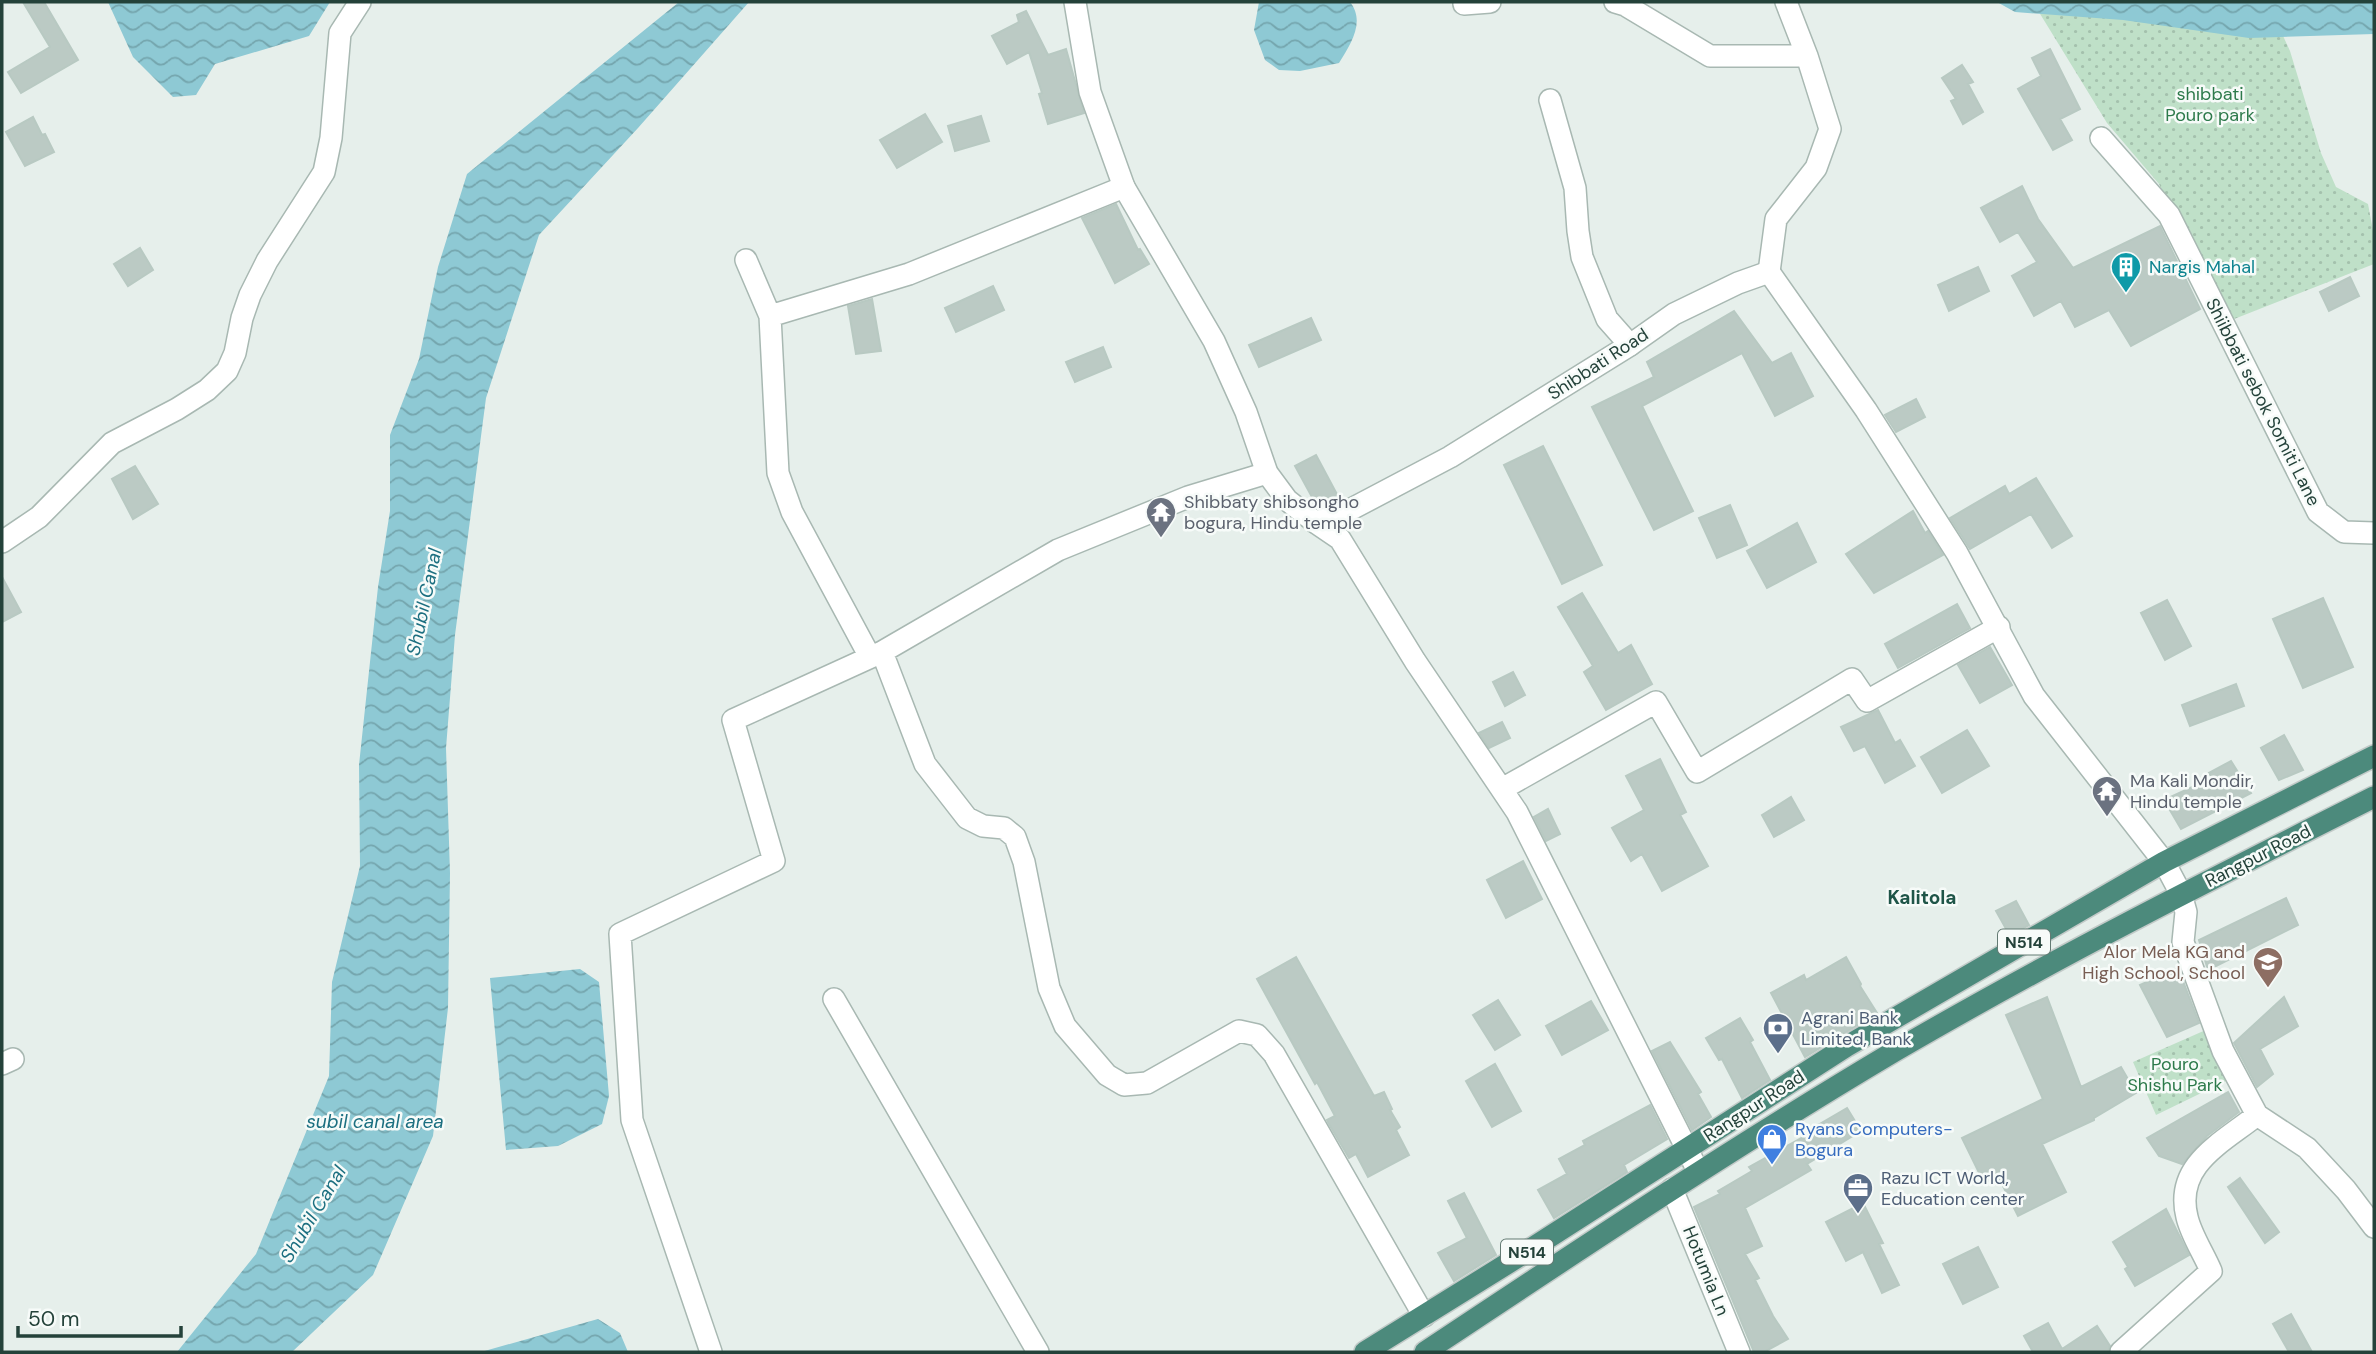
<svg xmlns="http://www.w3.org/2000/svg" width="2376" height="1354" viewBox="0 0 2376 1354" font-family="'DM Sans',sans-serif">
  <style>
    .park { fill: url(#park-dots) }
    .water { fill: url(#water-waves) }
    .building { fill: #bbcac4; stroke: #b8c9c2; stroke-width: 2 }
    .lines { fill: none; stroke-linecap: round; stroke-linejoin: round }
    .minor-casing { stroke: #a8b8b2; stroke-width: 24 }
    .tertiary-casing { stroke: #a8b8b2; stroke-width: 24 }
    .trunk-casing { stroke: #c2cac8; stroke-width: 24 }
    .minor { stroke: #fff; stroke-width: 21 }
    .tertiary { stroke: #fff; stroke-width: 21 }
    .trunk { stroke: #4c8a7c; stroke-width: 21 }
    .labels { text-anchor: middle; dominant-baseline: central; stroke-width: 5; stroke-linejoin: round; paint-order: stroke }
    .shield { fill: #f7fbf9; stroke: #637a73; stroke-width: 2 }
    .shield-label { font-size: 16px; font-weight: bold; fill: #24423a }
    .park-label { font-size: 18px; fill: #2d7a4b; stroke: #f7fbf9 }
    .culture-label { font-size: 18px; fill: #0d838f; stroke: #f7fbf9; text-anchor: start }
    .street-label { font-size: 18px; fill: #24423a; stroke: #f7fbf9 }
    .worship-label { font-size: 18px; fill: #5b616d; stroke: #f7fbf9; text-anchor: start }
    .education-label { font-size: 18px; fill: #785e54; stroke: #f7fbf9; text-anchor: end }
    .service-label { font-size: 18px; fill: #4e5e75; stroke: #f7fbf9; text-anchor: start }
    .shop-label { font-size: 18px; fill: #366cbe; stroke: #f7fbf9; text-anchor: start }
    .water-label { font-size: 19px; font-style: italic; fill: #1c6f80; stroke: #f7fbf9 }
    .neighbourhood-label { font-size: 19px; font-weight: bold; fill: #1f5548; stroke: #f7fbf9 }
  </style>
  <defs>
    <pattern id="park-dots" width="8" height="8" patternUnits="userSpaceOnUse" patternTransform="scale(1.75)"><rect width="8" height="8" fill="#bfe0c8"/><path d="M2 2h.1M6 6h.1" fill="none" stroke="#a4c1ad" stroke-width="1.8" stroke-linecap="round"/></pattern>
    <pattern id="water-waves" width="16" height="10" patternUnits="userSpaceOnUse" patternTransform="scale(1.75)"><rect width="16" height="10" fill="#8ec9d4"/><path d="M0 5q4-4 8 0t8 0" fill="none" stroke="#74a5ad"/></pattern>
  </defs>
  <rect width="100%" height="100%" fill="#e6efeb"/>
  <path class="park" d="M2034,4L2274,16L2290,51L2321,153L2336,187L2368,204L2374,236V264L2224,323L2159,184L2107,123Z
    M2208,1029L2228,1080L2156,1115L2133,1062Z"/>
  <path class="water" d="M108,2H330L309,36L215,64L196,95L173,97L133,57Z
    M679,2H749L638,128L539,235L486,398L455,635L446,748L450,873L448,1008L433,1136L373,1275L292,1352H177L256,1254L329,1076L332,982L360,866L359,765L378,587L390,511V435L419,359L438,267L467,174Z
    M1259,2H1350C1366,22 1350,45 1339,63L1300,71L1279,70L1265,60L1254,30Z
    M1997,2H2374V34L2249,38L2123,20L2015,12Z
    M580,969L599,982L609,1096L602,1124L558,1146L506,1150L490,978Z
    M598,1319L620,1333L628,1352H481Z"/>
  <path class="building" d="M23,2H44L78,60L21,93L8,72L50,47Z
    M1026,11L1048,55L1066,49L1084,113L1048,124L1039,94L1042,93L1029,52L1007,64L992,36L1019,22L1017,15Z
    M2050,49L2080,109L2060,119L2072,140L2053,150L2018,89L2041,76L2032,58Z
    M1962,65L1973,82L1968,84L1983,112L1963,124L1951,101L1956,99L1942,78Z
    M925,114L942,142L897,168L880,140Z
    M981,116L989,141L955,151L948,126Z
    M33,117L42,135L45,134L54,152L25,166L6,132Z
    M2022,186L2038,219L2073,268L2160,226L2200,309L2131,346L2109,310L2075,327L2061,301L2034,316L2012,276L2037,262L2018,232L2000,242L1981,208Z
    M1116,204L1138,250L1140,249L1149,264L1115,283L1082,218Z
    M140,248L153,270L128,286L114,264Z
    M1978,267L1989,291L1949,311L1938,285Z
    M2350,277L2359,296L2329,311L2320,292Z
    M993,286L1004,310L956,332L945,308Z
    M872,299L881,351L856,354L848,306Z
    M1734,311L1772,363L1791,353L1813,396L1775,416L1742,353L1642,406L1693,511L1654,530L1592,407L1654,377L1647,362Z
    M1311,318L1321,340L1259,367L1249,345Z
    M1103,347L1111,367L1075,382L1066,362Z
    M1916,399L1925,417L1896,432L1885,415Z
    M1543,446L1602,565L1562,584L1504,465Z
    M1316,455L1340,500L1318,508L1295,466Z
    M135,466L158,504L133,519L112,479Z
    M2036,478L2072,536L2052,548L2031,514L1970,549L1950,518L2005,486L2009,494Z
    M1730,505L1747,545L1717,558L1699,518Z
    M1913,511L1925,533L1928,531L1943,555L1874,593L1846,554Z
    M1797,523L1816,562L1767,588L1747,551Z
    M2,577L21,612L2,622Z
    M1582,593L1618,653L1631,645L1652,684L1606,710L1584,672L1593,666L1558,607Z
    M2323,598L2353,667L2303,688L2273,619Z
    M2167,600L2191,646L2165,660L2141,613Z
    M1957,604L1970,628L1898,668L1885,644Z
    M1990,647L2012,685L1980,703L1958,665Z
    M1513,672L1525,695L1505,706L1493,682Z
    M2236,684L2244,706L2190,726L2182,705Z
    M1878,710L1895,743L1900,740L1915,766L1885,783L1865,746L1854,751L1841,727Z
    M1502,722L1510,738L1489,748L1479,733Z
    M1967,730L1989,766L1942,793L1921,757Z
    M2284,735L2303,770L2279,780L2261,748Z
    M1660,759L1686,812L1680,815L1708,866L1662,891L1642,854L1631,861L1612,828L1644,810L1626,776Z
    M2231,761L2251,793L2181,829L2164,800L2212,778L2209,773Z
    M1791,797L1804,820L1774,837L1762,815Z
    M1548,809L1560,834L1546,841L1534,817Z
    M1523,861L1542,899L1506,918L1487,880Z
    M2286,898L2298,925L2208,970L2199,940Z
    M2016,901L2029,925L2010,936L1996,911Z
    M1296,957L1374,1096L1384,1092L1392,1109L1390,1110L1400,1127L1396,1130L1409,1155L1368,1177L1356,1154L1349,1158L1329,1124L1327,1120L1335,1116L1317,1082L1315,1084L1257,979Z
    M1846,957L1861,984L1860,986L1877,1013L1805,1057L1771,993L1804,975L1806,980Z
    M2178,968L2199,1023L2167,1037L2140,985Z
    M2047,997L2081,1087L2121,1067L2136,1093L2094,1118V1120L2042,1144L2066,1192L2018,1216L1998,1176L1984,1183L1962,1138L2043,1099L2006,1015Z
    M2284,997L2298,1026L2260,1049L2273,1074L2257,1087L2234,1043Z
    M1498,1000L1520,1035L1495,1050L1473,1015Z
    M1591,1001L1608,1030L1562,1055L1546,1026Z
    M1740,1018L1753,1040L1750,1042L1770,1080L1742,1098L1722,1059L1719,1060L1706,1038Z
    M1670,1042L1701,1092L1698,1094L1711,1117L1692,1130L1652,1051Z
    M1495,1064L1521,1111L1492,1127L1466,1081Z
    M2228,1092L2239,1112L2207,1136L2182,1164L2159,1156L2147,1138Z
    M1650,1105L1667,1139L1624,1165L1627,1172L1554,1218L1538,1190L1567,1174L1559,1159L1585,1145L1583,1141Z
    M1847,1108L1861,1131L1807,1164L1811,1170L1745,1208L1762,1246L1745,1254L1759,1278L1755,1280L1773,1316L1788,1339L1764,1352H1754L1694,1207L1720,1194L1718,1191L1752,1171L1749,1167L1814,1131L1813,1128Z
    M2240,1178L2279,1232L2265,1243L2228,1187Z
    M1464,1193L1496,1255L1454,1281L1438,1253L1467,1238L1448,1201Z
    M1863,1203L1883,1243L1879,1244L1899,1285L1882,1293L1863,1252L1846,1261L1826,1222Z
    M2166,1209L2189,1255L2135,1286L2125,1269L2128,1267L2113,1242Z
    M1978,1247L1998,1287L1963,1304L1943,1264Z
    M2291,1314L2312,1352H2289L2273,1324Z
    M2048,1323L2062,1349L2097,1326L2110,1346L2108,1352H2033L2024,1336Z"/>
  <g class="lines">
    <g class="minor-casing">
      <path id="minor" d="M1615,2L1625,5L1710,56H1807
        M1464,4L1490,2
        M1550,100L1575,188L1578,231L1582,257L1607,319L1630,345
        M2101,138L2169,215L2318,512L2344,532L2374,533
        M746,260L770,316L778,473L792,512L870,657
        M1769,272L1776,219L1816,168L1830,129L1807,56L1786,2
        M770,316L909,274L1124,187
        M1315,522L1340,539L1415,661L1517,812L1698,1171
        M882,652L925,764L967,818L983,826L1004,828L1015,837L1024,862L1049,988L1065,1026L1107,1075L1124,1085L1147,1083L1239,1031L1257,1035L1274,1054L1424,1316
        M1502,789L1656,702L1697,772L1852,679L1867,701L1999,627
        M2181,894L2186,912L2183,942L2223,1051L2257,1115L2307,1148L2346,1190L2374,1227
        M834,999L1038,1352
        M2,1064L13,1059
        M1672,1189L1739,1352
        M711,1352L632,1120L620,934L774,861L733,720L882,652L1058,550L1188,497L1267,473
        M2121,1352L2211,1271C2204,1254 2191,1235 2187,1217C2174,1165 2222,1143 2257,1115"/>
    </g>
    <g class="tertiary-casing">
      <path id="tertiary" d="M1075,2L1090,92L1124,187L1214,341L1246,412L1267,473L1287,500L1315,522L1340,515L1450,457L1630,345L1674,314L1738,283L1769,272L1866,410L1957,553L2034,696L2164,862L2181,894
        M2,542L39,517L112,443L177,409L207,390L227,371L235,353L242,318L250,295L267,261L324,172L331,138L340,33L360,2"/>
    </g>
    <g class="trunk-casing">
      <path id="trunk" d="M1365,1352L1526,1252L1847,1046L2164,862L2374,756
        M1425,1352C1580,1249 1735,1146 1895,1051C2051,960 2213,878 2374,797"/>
    </g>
    <use href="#minor" class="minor"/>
    <use href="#tertiary" class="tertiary"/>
    <use href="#trunk" class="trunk"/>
  </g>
  <defs>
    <g id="building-pin" transform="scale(1.575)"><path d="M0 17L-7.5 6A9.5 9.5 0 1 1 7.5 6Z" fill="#0f9aa8" stroke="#f7fbf9"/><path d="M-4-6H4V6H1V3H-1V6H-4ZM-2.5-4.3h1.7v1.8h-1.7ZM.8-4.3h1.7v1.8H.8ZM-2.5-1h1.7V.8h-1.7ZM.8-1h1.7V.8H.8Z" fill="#fff"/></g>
    <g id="temple-pin" transform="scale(1.575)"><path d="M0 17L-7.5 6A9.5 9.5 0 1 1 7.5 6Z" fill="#6b7280" stroke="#f7fbf9"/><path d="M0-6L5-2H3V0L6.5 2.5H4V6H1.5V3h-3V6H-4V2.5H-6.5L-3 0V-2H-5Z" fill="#fff"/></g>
    <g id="school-pin" transform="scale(1.575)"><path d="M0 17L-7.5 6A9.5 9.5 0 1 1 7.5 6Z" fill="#8d6e63" stroke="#f7fbf9"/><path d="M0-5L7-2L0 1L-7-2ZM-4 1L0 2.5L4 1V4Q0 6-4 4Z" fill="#fff"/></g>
    <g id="bank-pin" transform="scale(1.575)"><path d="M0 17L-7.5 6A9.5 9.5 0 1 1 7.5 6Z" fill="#5c6f8a" stroke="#f7fbf9"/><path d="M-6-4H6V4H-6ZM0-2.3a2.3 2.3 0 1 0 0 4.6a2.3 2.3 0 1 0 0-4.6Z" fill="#fff"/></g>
    <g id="shop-pin" transform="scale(1.575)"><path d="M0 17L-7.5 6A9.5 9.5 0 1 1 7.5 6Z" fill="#3f7fe0" stroke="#f7fbf9"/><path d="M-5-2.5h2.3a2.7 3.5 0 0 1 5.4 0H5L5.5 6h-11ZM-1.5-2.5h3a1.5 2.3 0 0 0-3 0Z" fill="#fff"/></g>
    <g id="office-pin" transform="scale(1.575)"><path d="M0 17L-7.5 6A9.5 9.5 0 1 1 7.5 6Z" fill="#5c6f8a" stroke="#f7fbf9"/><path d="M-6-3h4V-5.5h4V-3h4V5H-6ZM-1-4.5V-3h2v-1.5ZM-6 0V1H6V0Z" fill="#fff"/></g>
  </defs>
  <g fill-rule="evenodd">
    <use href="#building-pin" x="2126" y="267"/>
    <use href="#temple-pin" x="1161" y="512"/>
    <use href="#temple-pin" x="2107" y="791"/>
    <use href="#school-pin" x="2268" y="962"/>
    <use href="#bank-pin" x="1778" y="1028"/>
    <use href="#shop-pin" x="1772" y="1139"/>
    <use href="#office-pin" x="1858" y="1188"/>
  </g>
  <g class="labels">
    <g class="shield">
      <rect x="1998" y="929.5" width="52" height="25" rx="5"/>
      <rect x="1501" y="1239.5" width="52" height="25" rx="5"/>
    </g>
    <g class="shield-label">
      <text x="2024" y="942">N514</text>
      <text x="1527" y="1252">N514</text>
    </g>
    <g class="park-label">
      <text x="2210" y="94">shibbati<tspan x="2210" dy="21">Pouro park</tspan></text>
      <text x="2175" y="1064">Pouro<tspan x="2175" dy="21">Shishu Park</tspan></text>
    </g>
    <g class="culture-label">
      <text x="2149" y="267">Nargis Mahal</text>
    </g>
    <g class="street-label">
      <text transform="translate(1598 364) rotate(-33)">Shibbati Road</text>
      <text transform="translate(2263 402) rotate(63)">Shiibbati sebok Somiti Lane</text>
      <text transform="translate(2258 856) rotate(-27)">Rangpur Road</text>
      <text transform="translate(1754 1106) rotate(-33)">Rangpur Road</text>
      <text transform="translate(1706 1271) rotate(68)">Hotumia Ln</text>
    </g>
    <g class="worship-label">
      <text x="1184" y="502">Shibbaty shibsongho<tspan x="1184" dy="21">bogura, Hindu temple</tspan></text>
      <text x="2130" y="781">Ma Kali Mondir,<tspan x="2130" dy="21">Hindu temple</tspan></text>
    </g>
    <g class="education-label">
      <text x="2245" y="952">Alor Mela KG and<tspan x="2245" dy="21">High School, School</tspan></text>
    </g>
    <g class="service-label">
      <text x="1801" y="1018">Agrani Bank<tspan x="1801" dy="21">Limited, Bank</tspan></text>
      <text x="1881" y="1178">Razu ICT World,<tspan x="1881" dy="21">Education center</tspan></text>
    </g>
    <g class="shop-label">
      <text x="1795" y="1129">Ryans Computers-<tspan x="1795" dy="21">Bogura</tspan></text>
    </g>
    <g class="water-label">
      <text transform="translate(424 602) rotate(-78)">Shubil Canal</text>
      <text x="375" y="1121">subil canal area</text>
      <text transform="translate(313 1214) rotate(-59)">Shubil Canal</text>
    </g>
    <g class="neighbourhood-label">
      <text x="1922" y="897">Kalitola</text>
    </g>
  </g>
  <rect width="2376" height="1354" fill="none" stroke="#24423a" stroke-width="7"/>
  <path d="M18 1326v10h163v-10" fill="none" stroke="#24423a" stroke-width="3.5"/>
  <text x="28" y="1326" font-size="21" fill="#24423a" stroke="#f7fbf9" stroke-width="5" paint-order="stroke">50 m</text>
</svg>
